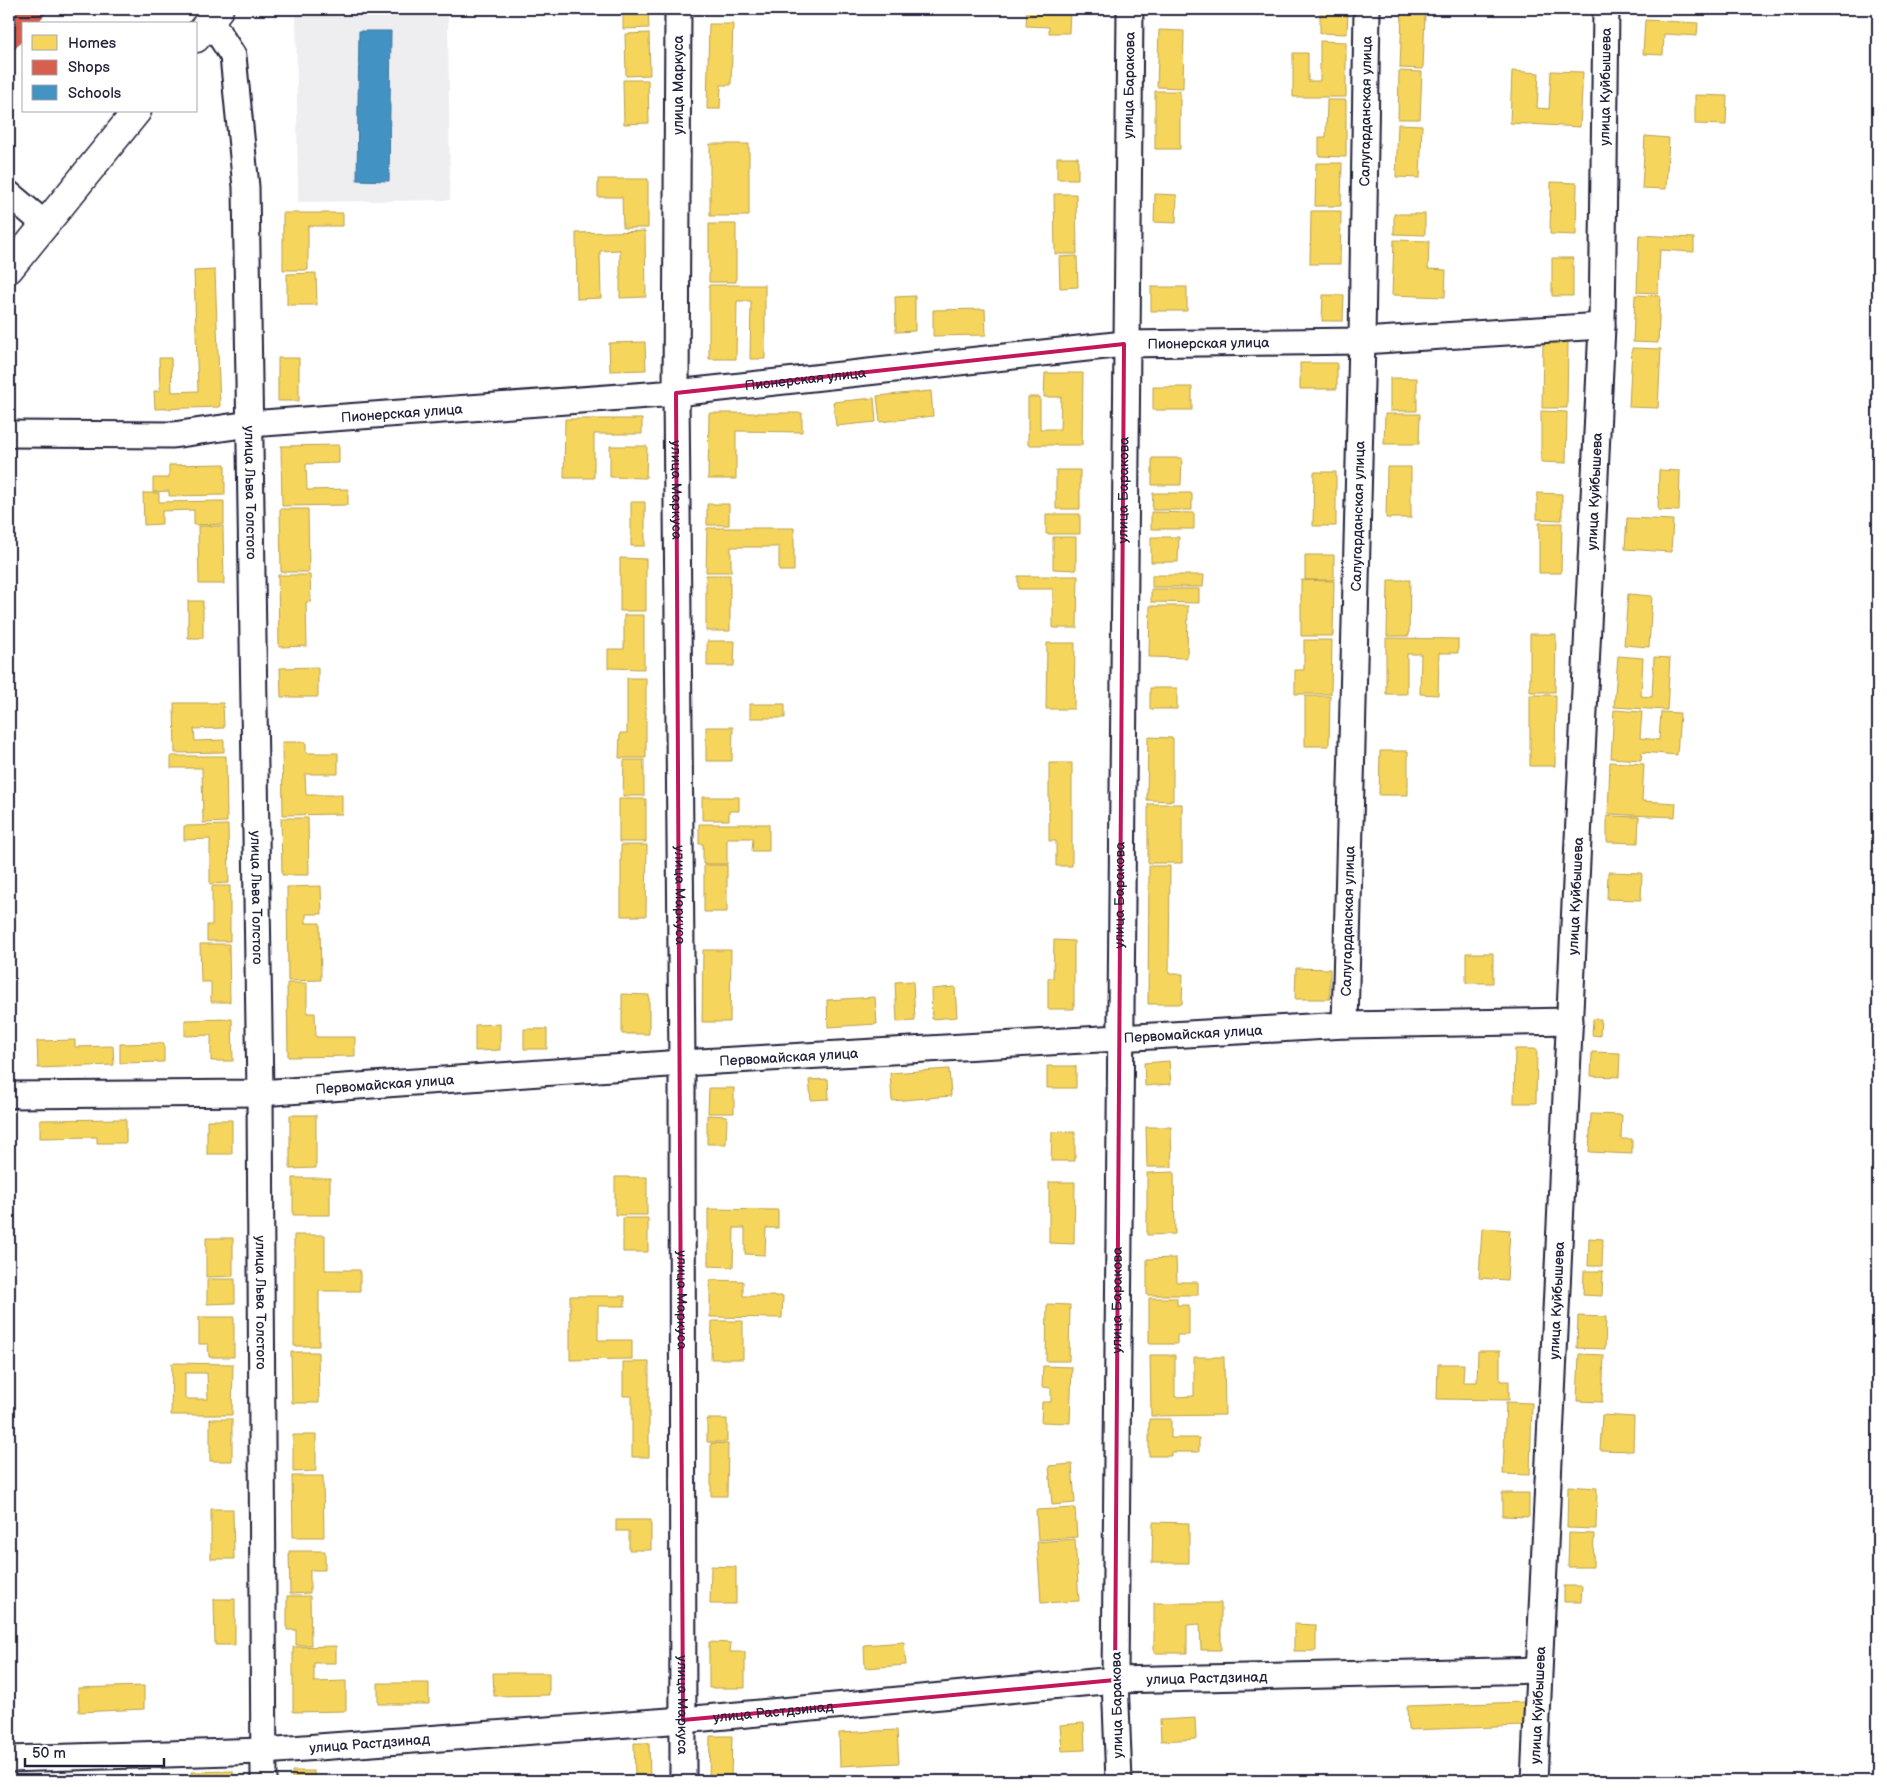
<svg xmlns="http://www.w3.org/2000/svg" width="1887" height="1790" viewBox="0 0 1887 1790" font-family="'Balsamiq Sans',sans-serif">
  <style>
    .built { fill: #eeeef1 }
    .homes { fill: #f6d55c; stroke: #b69f52; fill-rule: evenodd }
    .shops { fill: #d6604d; stroke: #a04d48 }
    .schools { fill: #4393c3; stroke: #39719a }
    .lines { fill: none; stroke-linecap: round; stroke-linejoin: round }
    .minor-casing { stroke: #22223b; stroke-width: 29 }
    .major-casing { stroke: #22223b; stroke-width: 31 }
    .minor { stroke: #fff; stroke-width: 25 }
    .major { stroke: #fff; stroke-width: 28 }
    .marked { fill: none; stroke: #c2185b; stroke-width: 4; stroke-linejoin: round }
    .labels { text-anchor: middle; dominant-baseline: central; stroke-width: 5; stroke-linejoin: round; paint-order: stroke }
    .street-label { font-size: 14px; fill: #22223b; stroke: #fff }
  </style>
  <rect width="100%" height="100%" fill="#fff"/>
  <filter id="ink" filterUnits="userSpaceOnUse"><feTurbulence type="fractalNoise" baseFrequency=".02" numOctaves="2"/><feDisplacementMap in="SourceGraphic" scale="10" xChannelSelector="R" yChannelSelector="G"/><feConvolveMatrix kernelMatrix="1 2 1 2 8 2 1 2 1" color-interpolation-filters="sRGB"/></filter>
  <g filter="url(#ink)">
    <path class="built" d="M296,9H448L450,200L298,202Z"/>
    <path class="homes" d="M623,9H648L649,28L623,29Z
      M1027,9H1070L1069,33H1049V27L1026,26Z
      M1320,9H1348L1347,34L1320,33Z
      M1557,9H1586L1585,14L1556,12Z
      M1402,12L1425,13L1423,69L1400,68Z
      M1645,20L1698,23L1697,36L1664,34L1663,55L1643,54Z
      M709,24H733L731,85H721L720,109H707Z
      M1159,30L1184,31L1183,88L1157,87Z
      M649,33L650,75L626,76L625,34Z
      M1320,41L1346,42V97H1293V53H1308V81H1320Z
      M1399,71L1422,72L1420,119H1398Z
      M1512,71L1539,73L1537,108L1549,109L1551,71L1583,72L1580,127L1510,123Z
      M623,80H648L649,123L624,124Z
      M1155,91H1180V149H1155Z
      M1695,95L1727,96L1726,125L1695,124Z
      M1327,100H1346V157L1319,156V137H1326Z
      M1398,124L1422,125L1420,178L1396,177Z
      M1645,136L1669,138L1666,189L1642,188Z
      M710,144H749V216H710Z
      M1057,157H1078V179H1057Z
      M1316,163H1342L1341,206H1315Z
      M598,179H648V228H623L622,197H598Z
      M1551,182L1577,183L1576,235L1550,234Z
      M1054,194H1076L1077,254H1055Z
      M1155,194L1177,195L1176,223L1154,222Z
      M1311,211H1341L1340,264H1310Z
      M283,213H343V226H308V270H283Z
      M1394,214H1425V235L1394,234Z
      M709,224H736V282H709Z
      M645,231L646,297L620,298V250L600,251L601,298L577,299L576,233Z
      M1639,235L1694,238V252L1660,250L1658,293L1637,292Z
      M1394,240L1429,241L1428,269L1446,270L1445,297L1392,295Z
      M1077,256L1078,287L1060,288L1059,257Z
      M1552,258H1573V296H1552Z
      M215,270L220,407L155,409L154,391H160L159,358H171L172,392L198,391L194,271Z
      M316,273L317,305H287V274Z
      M709,285H765V359H750L751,301H737L736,359H709Z
      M1151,287H1187V311H1151Z
      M1323,295H1344L1343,321H1322Z
      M1635,295L1660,296L1658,343L1633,342Z
      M915,296V331L896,332L895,297Z
      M985,309L986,335L933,336V310Z
      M645,342L646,370L610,371L609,343Z
      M1543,342H1568L1567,408H1542Z
      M1632,348L1661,349L1658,408L1629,407Z
      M278,358H299V401H278Z
      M1300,363H1337V389H1300Z
      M1045,373H1083L1082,445H1028V397H1040V429H1060L1061,397H1044Z
      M1390,378H1417V411H1390Z
      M1153,387H1192V410H1153Z
      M931,391L933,416L880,422L877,396Z
      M874,398L876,422L836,426L833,402Z
      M1541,411L1567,412L1566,463L1541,462Z
      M709,413H802V432L736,431V479H708Z
      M1385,414H1420L1419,444H1384Z
      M565,419H642V434H594V478H564Z
      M339,445V463L306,464L307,490L348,489V505L282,506L281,446Z
      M610,446H647L646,478L610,477Z
      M1152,458H1182L1181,485H1152Z
      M225,464V495L169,496V491L153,492V478H169V465Z
      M1387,467H1411V518H1386Z
      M1056,470H1080V509H1056Z
      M1659,470L1680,471L1679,511L1658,510Z
      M1314,472H1336V526H1313Z
      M143,493H159V502L224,501V524L194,525V510L162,511V524L144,525Z
      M1153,493H1192V510H1152Z
      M1537,493L1562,494V520L1537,519Z
      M631,502H645V546H631Z
      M707,504H729V525H707Z
      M280,509H308L309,572H281Z
      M1151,512L1194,513V529H1151Z
      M1046,514H1080V534H1046Z
      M1627,518L1673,520L1671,552L1625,549Z
      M1539,523H1562L1561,573H1539Z
      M198,526H223L224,584H199Z
      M707,528H794V571H779V547H731V572H706Z
      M1053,537H1076V570L1053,569Z
      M1151,537H1179L1178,562H1151Z
      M1305,555H1334V580H1305Z
      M620,558L646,559V611H620Z
      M278,575H310L311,602H306L307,646L279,647Z
      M706,575H730V631H706Z
      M1152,575H1204L1203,587H1152Z
      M1018,576H1078L1077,628H1053V589H1018Z
      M1301,580L1334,581L1333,636H1301Z
      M1388,580H1410L1409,636H1387Z
      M1151,589H1199V603L1151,602Z
      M1628,594L1652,596L1649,647L1624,645Z
      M188,601H203V638H188Z
      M1150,606H1188L1187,658L1149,657Z
      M624,615H644V669L608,668V649H624Z
      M1530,634H1556L1555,692H1530Z
      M1386,638L1458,639V653H1439L1438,695L1420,694L1421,654H1407V694H1386Z
      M1304,640H1332L1331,694H1295V670H1304Z
      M707,641H735L734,666H707Z
      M1047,643H1075L1074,709H1046Z
      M1618,656L1643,658L1641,696L1652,697L1654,657L1670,658L1667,710L1614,707Z
      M318,667V697H281L280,668Z
      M627,678H646V758H619L620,733H627Z
      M1150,688H1177V709H1150Z
      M1530,695H1556L1555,766H1530Z
      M1305,696H1330L1329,746H1305Z
      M174,703H223L224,728L194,729L195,741L224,740V752L175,753Z
      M750,704H785V718H750Z
      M1614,710L1642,712L1640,738L1659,740L1661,712L1680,713L1677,755L1642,752L1641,760L1611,758Z
      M706,727H733L732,761H706Z
      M1148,737L1173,738V801L1147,800Z
      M282,742H306V753H338V774H305L306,795H342V814L283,815Z
      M1380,751H1408V795H1379Z
      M171,756H226L227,822L203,823L202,768H171Z
      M624,760H644V796H623Z
      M1610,762L1644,764L1642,801L1676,803L1675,817L1608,814Z
      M1049,763H1072V866H1056V841H1049Z
      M702,797H739V811H729V820H702Z
      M619,799H646V842H619Z
      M1148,804H1182V863H1148Z
      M1607,816L1639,817L1638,843L1607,842Z
      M281,818H308L309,875H282Z
      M699,824H769V851H752L753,838H727V864H703V844H699Z
      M228,825L229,883L210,884V839L184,840V826Z
      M621,845H647L646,916H621Z
      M704,865H727V912H704Z
      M1149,866H1170L1169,974H1183L1182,1004H1148Z
      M1608,872L1642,873L1641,900L1607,899Z
      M212,886H230V941H207V925H212Z
      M321,886L322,914H306V923H320L321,980L288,981L287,887Z
      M1054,940L1074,941V1009H1048V978H1053Z
      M200,944H229L230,1002H211V982H201Z
      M703,950H731L730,1022H702Z
      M1466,953H1493V983H1466Z
      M1296,968L1330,969V999H1295Z
      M913,981L915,1021L897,1022L895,982Z
      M287,983H307V1013H315L316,1037H355V1056L288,1057Z
      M955,987L957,1017L932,1019L931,989Z
      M622,994L649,995V1034H622Z
      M875,997L877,1024L828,1027L827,1000Z
      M232,1019L233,1061H211V1035L185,1036V1020Z
      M1593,1019H1601L1600,1036L1592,1035Z
      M500,1024V1050L475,1051V1025Z
      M524,1029H547V1049H524Z
      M75,1040V1047L113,1046L114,1065L38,1068L37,1041Z
      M164,1043V1062L120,1063V1044Z
      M1515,1049H1537L1536,1103H1514Z
      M1592,1052L1620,1053L1619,1077L1591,1076Z
      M1169,1061L1171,1084L1145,1086L1144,1063Z
      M1047,1066H1076V1088H1047Z
      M949,1069L951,1096L892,1101L890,1073Z
      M828,1079L829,1099L811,1100L809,1080Z
      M709,1088H734V1113H708Z
      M1591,1114L1622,1115L1621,1139H1632V1154L1589,1152Z
      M290,1115H316V1168L290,1169Z
      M707,1115L727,1116L726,1144H707Z
      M126,1119V1143H97V1137L40,1138V1120Z
      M207,1120H232V1154H207Z
      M1146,1127H1171L1172,1167H1147Z
      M1052,1132H1075V1161H1051Z
      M1174,1172L1175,1234L1147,1235V1173Z
      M615,1177H647V1215H615Z
      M293,1178H330V1215H293Z
      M1049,1182H1075L1074,1244L1049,1243Z
      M708,1209L778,1210V1228H766L765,1255L745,1254V1228H734L733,1267L708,1266Z
      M623,1218H648V1252H623Z
      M1482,1228L1510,1230L1507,1280L1479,1278Z
      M294,1235H325V1270H360V1291H319V1346H294Z
      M206,1238H233V1276L206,1277Z
      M1589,1238L1603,1239L1602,1266H1588Z
      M1176,1258L1177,1282H1198V1295H1147V1259Z
      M1584,1271H1603L1602,1296L1583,1295Z
      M207,1279H235V1303L207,1304Z
      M710,1280L743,1281V1296H783L782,1318L710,1317Z
      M570,1296H625V1306H598V1340H632V1359L570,1360Z
      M1149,1298H1177V1305H1189V1335H1177V1344H1149Z
      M1047,1304L1070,1305L1069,1361H1046Z
      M1578,1316L1606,1317L1605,1349L1577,1348Z
      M199,1317H234V1357H209L208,1344H199Z
      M712,1321H743V1359H711Z
      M1478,1351H1500V1381H1509V1400L1437,1399L1438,1364H1464L1463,1382H1477Z
      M291,1352H318L319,1403H292Z
      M1579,1354L1604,1355L1602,1402L1577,1401Z
      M1150,1355H1175V1397L1194,1396V1357H1224L1225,1415L1151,1416Z
      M623,1362H649V1457H632V1396H623Z
      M172,1363L233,1364L232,1415H171ZM185,1373H207L208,1399H185Z
      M1043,1366L1072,1367L1070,1423L1041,1422L1042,1402H1051V1388L1042,1387Z
      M1506,1402L1532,1403L1530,1475L1503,1474Z
      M1602,1415L1634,1417L1633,1451L1600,1450Z
      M210,1419H232V1461H210Z
      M707,1419H727V1442H707Z
      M1149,1419H1171V1438H1199V1452H1171V1456H1149Z
      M293,1435H316V1471L293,1472Z
      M711,1443L728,1444L727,1496H711Z
      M1072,1464L1075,1503L1052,1505L1049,1466Z
      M292,1476H323L324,1537H293Z
      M1568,1486L1597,1488L1596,1529L1567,1528Z
      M1502,1493H1529V1517L1502,1516Z
      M1075,1508L1077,1537L1038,1540L1036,1510Z
      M211,1509H233L234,1559H211Z
      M616,1520H651V1550H629V1531H616Z
      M1153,1522L1189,1523V1563H1152Z
      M1569,1533L1594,1534L1593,1567H1568Z
      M1075,1539L1079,1601L1041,1603L1037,1542Z
      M289,1551H325V1570H310V1593L290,1594Z
      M711,1566L736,1567V1604H710Z
      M1564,1586H1582L1581,1602H1564Z
      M287,1596H310L311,1645H296V1630H287Z
      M214,1599H235V1645H215Z
      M1154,1603H1221V1650H1201L1200,1624L1187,1625V1653H1154Z
      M1294,1624L1316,1625V1651H1294Z
      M709,1642L731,1643L730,1652H745V1688H709Z
      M904,1642L906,1665L865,1668L864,1645Z
      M336,1646V1663H314V1682L346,1681V1711L293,1712V1647Z
      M493,1673H549V1695L494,1696Z
      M378,1683H429V1704H378Z
      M144,1686V1709L79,1712L78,1688Z
      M1525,1702L1526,1726L1408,1730L1407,1706Z
      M1195,1718L1196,1739L1161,1741L1160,1720Z
      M1084,1723L1085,1750L1062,1751L1060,1725Z
      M897,1730L899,1763L840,1766L839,1733Z
      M710,1736H732L731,1781H709Z
      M634,1743H649L650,1780H635Z
      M233,1771V1781H191V1772Z
      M292,1771H314V1781H292Z
      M108,1777V1781H59V1778Z"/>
    <path class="shops" d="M9,9H49L36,24H24V38L9,55Z"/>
    <path class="schools" d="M359,31H391L389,181L357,180Z"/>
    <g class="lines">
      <g class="minor-casing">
        <g id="minor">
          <path id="s1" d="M678,9L676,393L682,1063L683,1781"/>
          <path id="s2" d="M210,20L233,56L246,187L260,1093L264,1781"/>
          <path d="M9,194L46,225"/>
          <path id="s3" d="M9,434L173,435L250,424L676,393L1124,344L1362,341L1602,326"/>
          <path id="s4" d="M1345,1025L1362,341L1367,9"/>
          <path id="s5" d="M9,1095L260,1093L682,1063L1345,1025L1570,1021"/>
          <path id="s6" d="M9,1759L264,1751L683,1720L1115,1680L1538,1670"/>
          <path id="s7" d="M1119,1781L1115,1680C1117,1123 1120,566 1130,9"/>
          <path id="s8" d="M1534,1781L1602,326L1606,9"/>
        </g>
      </g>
      <g class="major-casing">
        <path id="major" d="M196,38L219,9
          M9,269L137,111"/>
      </g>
      <use href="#minor" class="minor"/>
      <use href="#major" class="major"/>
    </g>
  </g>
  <path class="marked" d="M1124,344L1115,1680L683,1720L676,393Z"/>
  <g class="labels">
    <g class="street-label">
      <text transform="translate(678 85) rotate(-90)">улица Маркуса</text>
      <text stroke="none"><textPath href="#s7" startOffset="1696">улица Баракова</textPath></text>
      <text stroke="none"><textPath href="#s8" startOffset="1696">улица Куйбышева</textPath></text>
      <text stroke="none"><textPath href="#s4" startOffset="914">Салугарданская улица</textPath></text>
      <text stroke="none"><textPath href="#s3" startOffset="1204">Пионерская улица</textPath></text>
      <text stroke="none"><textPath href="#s3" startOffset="799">Пионерская улица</textPath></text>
      <text stroke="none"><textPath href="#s3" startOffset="394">Пионерская улица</textPath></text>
      <text stroke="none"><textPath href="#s1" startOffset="481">улица Маркуса</textPath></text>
      <text stroke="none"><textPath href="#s7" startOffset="1291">улица Баракова</textPath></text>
      <text stroke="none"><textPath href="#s8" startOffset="1291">улица Куйбышева</textPath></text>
      <text stroke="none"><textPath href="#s2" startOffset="480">улица Льва Толстого</textPath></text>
      <text stroke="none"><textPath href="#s4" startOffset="509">Салугарданская улица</textPath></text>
      <text stroke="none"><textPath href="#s1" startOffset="886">улица Маркуса</textPath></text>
      <text stroke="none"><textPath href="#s7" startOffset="886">улица Баракова</textPath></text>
      <text stroke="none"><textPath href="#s8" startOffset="886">улица Куйбышева</textPath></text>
      <text stroke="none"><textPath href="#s2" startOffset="885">улица Льва Толстого</textPath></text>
      <text stroke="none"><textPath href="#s4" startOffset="104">Салугарданская улица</textPath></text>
      <text stroke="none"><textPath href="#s5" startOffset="1186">Первомайская улица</textPath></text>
      <text stroke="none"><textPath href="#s5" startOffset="781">Первомайская улица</textPath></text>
      <text stroke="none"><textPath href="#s5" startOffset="376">Первомайская улица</textPath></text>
      <text stroke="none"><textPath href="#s1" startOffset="1291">улица Маркуса</textPath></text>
      <text stroke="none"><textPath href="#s7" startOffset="481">улица Баракова</textPath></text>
      <text stroke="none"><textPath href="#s8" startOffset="481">улица Куйбышева</textPath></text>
      <text stroke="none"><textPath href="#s2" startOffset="1290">улица Льва Толстого</textPath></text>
      <text stroke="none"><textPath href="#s6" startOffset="1201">улица Растдзинад</textPath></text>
      <text stroke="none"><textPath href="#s8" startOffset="76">улица Куйбышева</textPath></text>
      <text stroke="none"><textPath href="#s1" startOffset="1696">улица Маркуса</textPath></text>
      <text transform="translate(1117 1705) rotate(-91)">улица Баракова</text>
      <text stroke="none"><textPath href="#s6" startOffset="766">улица Растдзинад</textPath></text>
      <text stroke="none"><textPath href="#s6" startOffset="361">улица Растдзинад</textPath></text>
    </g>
  </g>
  <rect width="1887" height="1790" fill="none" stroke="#fff" stroke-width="30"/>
  <rect x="15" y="15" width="1857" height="1760" fill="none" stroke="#22223b" stroke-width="2" filter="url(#ink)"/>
  <rect x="22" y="22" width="175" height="90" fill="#ffffff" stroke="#a7a7b1"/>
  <rect x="32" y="35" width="25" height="15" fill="#f6d55c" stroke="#a7a7b1"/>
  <text x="68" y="48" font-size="15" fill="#22223b">Homes</text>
  <rect x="32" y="60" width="25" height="15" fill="#d6604d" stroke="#a7a7b1"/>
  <text x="68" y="72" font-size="15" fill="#22223b">Shops</text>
  <rect x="32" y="85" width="25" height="15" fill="#4393c3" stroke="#a7a7b1"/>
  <text x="68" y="98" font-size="15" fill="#22223b">Schools</text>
  <path d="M25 1758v8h139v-8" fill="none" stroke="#22223b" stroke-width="2.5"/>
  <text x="32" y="1758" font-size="15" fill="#22223b" stroke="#ffffff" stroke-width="4" paint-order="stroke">50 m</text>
</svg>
